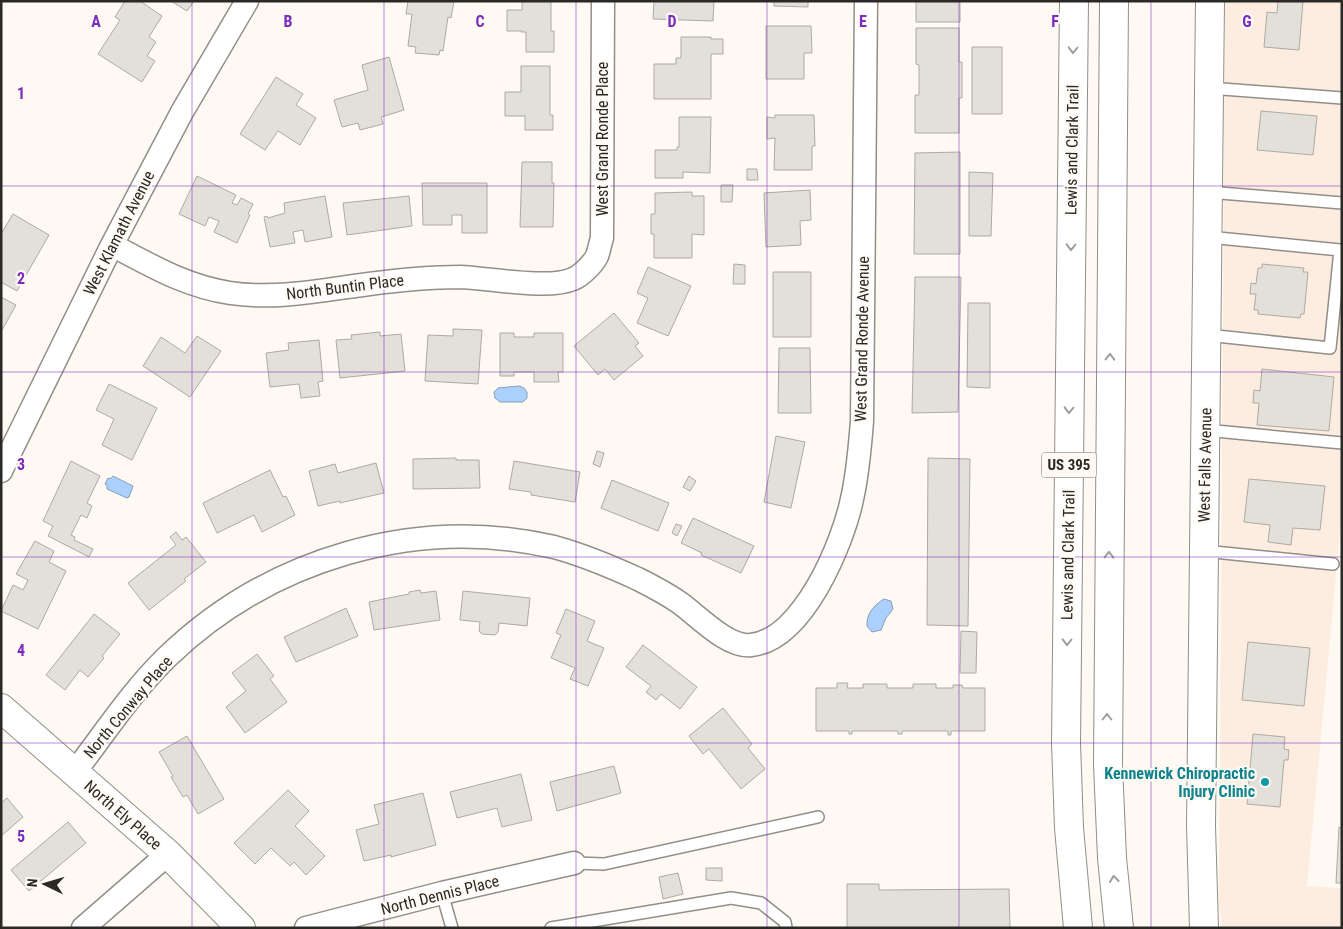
<svg xmlns="http://www.w3.org/2000/svg" width="1343" height="929" viewBox="0 0 1343 929" font-family="'Roboto Condensed',sans-serif">
  <style>
    .commercial { fill: #fdede1 }
    .water { fill: #acd0fd; stroke: #859ebc }
    .building { fill: #e3dfd9; stroke: #adaaa4 }
    .lines { fill: none; stroke-linecap: round; stroke-linejoin: round }
    .lane-casing { stroke: #928e88; stroke-width: 14 }
    .street-casing { stroke: #928e88; stroke-width: 25 }
    .secondary-casing { stroke: #928e88; stroke-width: 30 }
    .highway-casing { stroke: #928e88; stroke-width: 30 }
    .lane { stroke: #fff; stroke-width: 11 }
    .street { stroke: #fff; stroke-width: 22 }
    .secondary { stroke: #fff; stroke-width: 28 }
    .highway { stroke: #fff; stroke-width: 28 }
    .oneway { stroke: #9f9f9d }
    .grid { fill: none; stroke: #7b2cbf; stroke-width: 1; stroke-opacity: 0.55 }
    .culture-dot { fill: #0f9aa8; stroke: #fefaf3; stroke-width: 2 }
    .labels { text-anchor: middle; dominant-baseline: central; stroke-width: 4.5; stroke-linejoin: round; paint-order: stroke }
    .shield { fill: #fefaf3; stroke: #6a6864; stroke-width: 1 }
    .shield-label { font-size: 15px; font-weight: bold; fill: #2a2926 }
    .street-label { font-size: 16px; fill: #2a2926; stroke: #fefaf3 }
    .culture-label { font-size: 16px; font-weight: bold; fill: #0d838f; stroke: #fefaf3; text-anchor: end }
    .grid-label { font-size: 16px; text-anchor: middle; font-weight: bold; fill: #7b2cbf; stroke: #fefaf3; stroke-width: 4.5; stroke-linejoin: round; paint-order: stroke }
  </style>
  <rect width="100%" height="100%" fill="#fefaf3"/>
  <path class="commercial" d="M1225,1H1342V513L1307,886L1342,888V928H1222L1219,904Z"/>
  <path class="water" d="M519,386L524,388L527,392V398L523,402H500L495,398L494,392L498,388Z
    M113,476L133,486L129,497L127,498L107,489V485L105,484L108,478L110,479Z
    M884,599L891,601L893,609L886,618L881,630L872,632L867,626C866,614 874,605 884,599Z"/>
  <path class="building" d="M125,1H140L162,16L149,37L156,42L147,56L155,61L142,82L98,54L120,20L115,17Z
    M171,1H194L187,11Z
    M408,1H454L451,18L448,17L443,51L440,50L439,55L415,53L416,47L408,46L412,14H406Z
    M522,1H551V31H554V52H526V32H521L522,31H507V10H522Z
    M654,1H714L713,21L653,19Z
    M774,1H808V7L774,6Z
    M916,1H960V22H916Z
    M1278,1H1303L1299,50L1264,47L1267,12L1277,13Z
    M766,26H811L812,53H804V79H766Z
    M916,28H959V62H962V98H959V133H915V95H919V65L916,64Z
    M681,37H711V39H723V54H711V99H654V64H676V58H681Z
    M972,47H1002V114H972Z
    M389,57L404,110L381,117L383,124L360,130L358,123L342,127L334,100L368,90L362,65Z
    M521,66H550V115H553V130H525V116H505V92H521Z
    M276,77L303,94L296,105L316,118L300,145L278,131L265,150L240,134Z
    M1261,111L1317,116L1313,155L1257,150Z
    M775,115H814L815,146H812V170H774L775,138L767,139V117L775,118Z
    M679,117H711L710,173L683,172V178H655V150H677V147H679Z
    M960,152V254H914L915,153Z
    M522,162H552V183H554L553,227H520Z
    M747,169H757L758,180H747Z
    M969,172L993,173L991,236H969Z
    M197,176L236,195L232,203L237,205L241,198L253,204L248,214L250,215L237,243L214,232L219,221L209,217L205,226L179,214Z
    M422,183H487V233H462V215H452V225H423Z
    M721,185H733L732,202H721Z
    M810,190L811,220L800,221L801,245L766,247L764,193Z
    M692,192V196H704V235L692,234V258H654V234H651V214H655V193Z
    M325,196L332,237L305,242L303,230L293,232L295,243L270,247L264,217L267,216L268,218L285,213L284,203Z
    M409,196L412,226L347,235L343,203Z
    M13,214L49,235L17,291L1,282V234Z
    M734,264L745,265V284H733Z
    M1262,264L1304,268L1303,272H1308L1304,314H1301L1300,318L1258,314V310H1254L1256,294H1250L1251,283L1256,284L1258,268H1262Z
    M648,267L691,286L668,336L637,323L648,298L637,293Z
    M773,272H811V337H773Z
    M915,277H961L958,412L912,413Z
    M1,297L16,305L1,332Z
    M968,303H990V388L967,387Z
    M614,313L639,343L635,346L643,356L614,380L605,369L598,375L574,346Z
    M453,329L482,330L478,384L425,381L428,335L453,336Z
    M380,332V336L401,334L405,371L340,378L336,340L352,339L351,335Z
    M500,333H514V337H534V333H563V372H558L559,382H534V372H514V376H500Z
    M197,336L221,351L190,397L143,366L161,337L185,353Z
    M319,340L323,381L318,382L320,396L301,398L299,384L270,387L266,353L289,350L288,343Z
    M779,348H810L811,413H778Z
    M1262,369L1334,377L1329,431L1257,425L1259,403H1253L1254,390L1260,391Z
    M109,384L157,408L132,460L102,445L114,419L96,410Z
    M776,436L805,442L791,508L764,502Z
    M597,451L604,453L600,467L593,464Z
    M456,458V460H479L480,488L413,489V459Z
    M928,458L970,459L968,626L927,625Z
    M71,461L100,476L87,503L92,506L87,518L81,515L71,535L75,537L74,540L93,549L89,557L48,536L53,526L43,521Z
    M514,461L580,472L575,502L531,495V492L509,489Z
    M376,463L384,493L340,503V501L318,506L309,471L335,464L338,473Z
    M270,470L283,497L286,496L295,515L262,532L254,515L217,533L203,503Z
    M689,476L696,481L690,491L683,487Z
    M1249,479L1325,486L1320,530L1293,528L1291,545L1268,542L1270,525L1244,522Z
    M612,480L669,503L658,531L601,508Z
    M693,518L754,546L741,573L701,555L702,553L681,543Z
    M676,524L682,526L677,536L672,533Z
    M176,532L182,540L186,537L206,562L184,579L186,581L149,610L128,583L176,545L170,537Z
    M35,541L54,551L49,562L66,571L38,629L1,611L13,585L23,590L28,580L16,574Z
    M420,590L421,593L436,591L440,620L374,630L369,602L409,594V592Z
    M463,591L530,598L527,626L499,623L498,632L495,635L482,634L479,631L480,622L460,620Z
    M346,608L358,636L296,662L284,637Z
    M566,609L595,621L587,641L604,648L588,686L570,679L575,668L551,658L561,635L556,633Z
    M94,614L120,634L102,656L104,658L88,677L80,670L65,690L46,675Z
    M961,631L977,632L976,673H960Z
    M1248,642L1310,648L1304,706L1242,700Z
    M643,645L697,687L680,709L661,694L656,700L646,692L651,686L626,667Z
    M257,654L274,676L270,679L287,702L245,733L226,707L246,691L232,673Z
    M837,683H848L847,688H863V684H887V688H913V684H936V688H953V685H962L963,688H985V731H951V735H948V731H902V734H898V731H852V734H849V731H816V688H837Z
    M723,708L752,744L748,748L765,769L741,789L709,749L703,754L689,736Z
    M1253,734L1285,737L1284,749L1289,750L1288,760H1284L1280,807L1247,804Z
    M187,736L224,799L198,814L187,795L183,797L171,777L173,776L159,752Z
    M614,766L621,793L557,811L550,782Z
    M521,774L532,820L502,827L497,808L457,818L450,792Z
    M288,790L309,811L295,826L325,856L306,875L294,862L290,866L271,848L255,864L234,843Z
    M423,793L436,845L391,857V855L364,861L356,830L379,824L374,805Z
    M7,798L23,817L1,836V803Z
    M68,822L86,843L29,891L11,870Z
    M1339,827L1342,828V883H1336Z
    M706,868H722V881L706,880Z
    M678,873L683,894L663,899L659,877Z
    M847,884H879V890L1009,889L1010,928H847Z"/>
  <g class="lines">
    <g class="lane-casing">
      <path id="lane" d="M1209,88L1342,98
        M1208,192L1342,203
        M1207,335L1330,348L1340,250L1208,237
        M1205,430L1342,443
        M1204,551L1333,564
        M574,863L604,864L818,817
        M442,893L452,928
        M551,928L731,898L761,903L785,922L786,928"/>
    </g>
    <g class="street-casing">
      <path id="street" d="M112,245C152,266 185,286 230,293C277,300 323,290 369,284C399,280 430,277 460,277C488,278 549,290 573,279C581,276 593,264 597,256C599,251 600,244 602,238L603,1
        M1,471L112,245L182,112L247,1
        M74,773C104,734 132,691 167,657C269,559 415,515 554,547C580,554 614,568 638,579C652,586 667,594 680,603C698,616 728,648 751,645C803,640 843,543 852,499C858,473 860,447 862,421L866,1
        M83,928L168,854
        M306,928L442,893L574,863"/>
    </g>
    <g class="secondary-casing">
      <path id="secondary" d="M1,708L168,854L241,928
        M1204,928L1201,826L1210,1"/>
    </g>
    <g class="highway-casing">
      <path id="highway" d="M1074,1L1066,743L1069,828L1078,928
        M1114,1L1108,765L1112,858L1119,928"/>
    </g>
    <use href="#lane" class="lane"/>
    <use href="#street" class="street"/>
    <use href="#secondary" class="secondary"/>
    <use href="#highway" class="highway"/>
  </g>
  <defs><path id="oneway-chevron" d="M-2-3.5L2.5 0L-2 3.5" fill="none" stroke-width="1.6" stroke-linecap="round" stroke-linejoin="round" transform="scale(1.25)"/></defs>
  <g class="oneway">
    <use href="#oneway-chevron" transform="translate(1073 50) rotate(91)"/>
    <use href="#oneway-chevron" transform="translate(1071 247) rotate(91)"/>
    <use href="#oneway-chevron" transform="translate(1110 357) rotate(-89)"/>
    <use href="#oneway-chevron" transform="translate(1069 410) rotate(91)"/>
    <use href="#oneway-chevron" transform="translate(1109 555) rotate(-89)"/>
    <use href="#oneway-chevron" transform="translate(1067 642) rotate(91)"/>
    <use href="#oneway-chevron" transform="translate(1107 717) rotate(-90)"/>
    <use href="#oneway-chevron" transform="translate(1114 879) rotate(-96)"/>
  </g>
  <path class="grid" d="M192,1V928M384,1V928M576,1V928M767,1V928M959,1V928M1151,1V928M1,186H1342M1,372H1342M1,557H1342M1,743H1342"/>
  <circle class="culture-dot" cx="1265" cy="782" r="5"/>
  <g class="labels">
    <rect class="shield" x="1041.5" y="452.5" width="55" height="25" rx="4"/>
    <g class="shield-label">
      <text x="1069" y="465">US 395</text>
    </g>
    <g class="street-label">
      <text transform="translate(602 139) rotate(-90)">West Grand Ronde Place</text>
      <text transform="translate(1072 150) rotate(-89)">Lewis and Clark Trail</text>
      <text transform="translate(119 233) rotate(-63)">West Klamath Avenue</text>
      <text transform="translate(345 287) rotate(-7)">North Buntin Place</text>
      <text transform="translate(862 339) rotate(-89)">West Grand Ronde Avenue</text>
      <text transform="translate(1205 465) rotate(-89)">West Falls Avenue</text>
      <text transform="translate(1068 555) rotate(-89)">Lewis and Clark Trail</text>
      <text transform="translate(128 707) rotate(-50)">North Conway Place</text>
      <text transform="translate(123 815) rotate(41)">North Ely Place</text>
      <text transform="translate(440 895) rotate(-14)">North Dennis Place</text>
    </g>
    <g class="culture-label">
      <text x="1255" y="773">Kennewick Chiropractic<tspan x="1255" dy="18">Injury Clinic</tspan></text>
    </g>
  </g>
  <g class="grid-label">
    <text x="96" y="27">A</text>
    <text x="288" y="27">B</text>
    <text x="480" y="27">C</text>
    <text x="672" y="27">D</text>
    <text x="863" y="27">E</text>
    <text x="1055" y="27">F</text>
    <text x="1247" y="27">G</text>
    <text x="21" y="99">1</text>
    <text x="21" y="284">2</text>
    <text x="21" y="470">3</text>
    <text x="21" y="656">4</text>
    <text x="21" y="842">5</text>
  </g>
  <rect width="1343" height="929" fill="none" stroke="#2a2926" stroke-width="5"/>
  <g transform="translate(45 884) rotate(275)" stroke="#fefaf3" stroke-width="4" paint-order="stroke">
  <path d="M0-4L9 19L0 12L-9 19Z" fill="#2a2926"/>
  <text y="-8" font-size="14" font-weight="bold" text-anchor="middle" fill="#2a2926">N</text>
  </g>
</svg>
